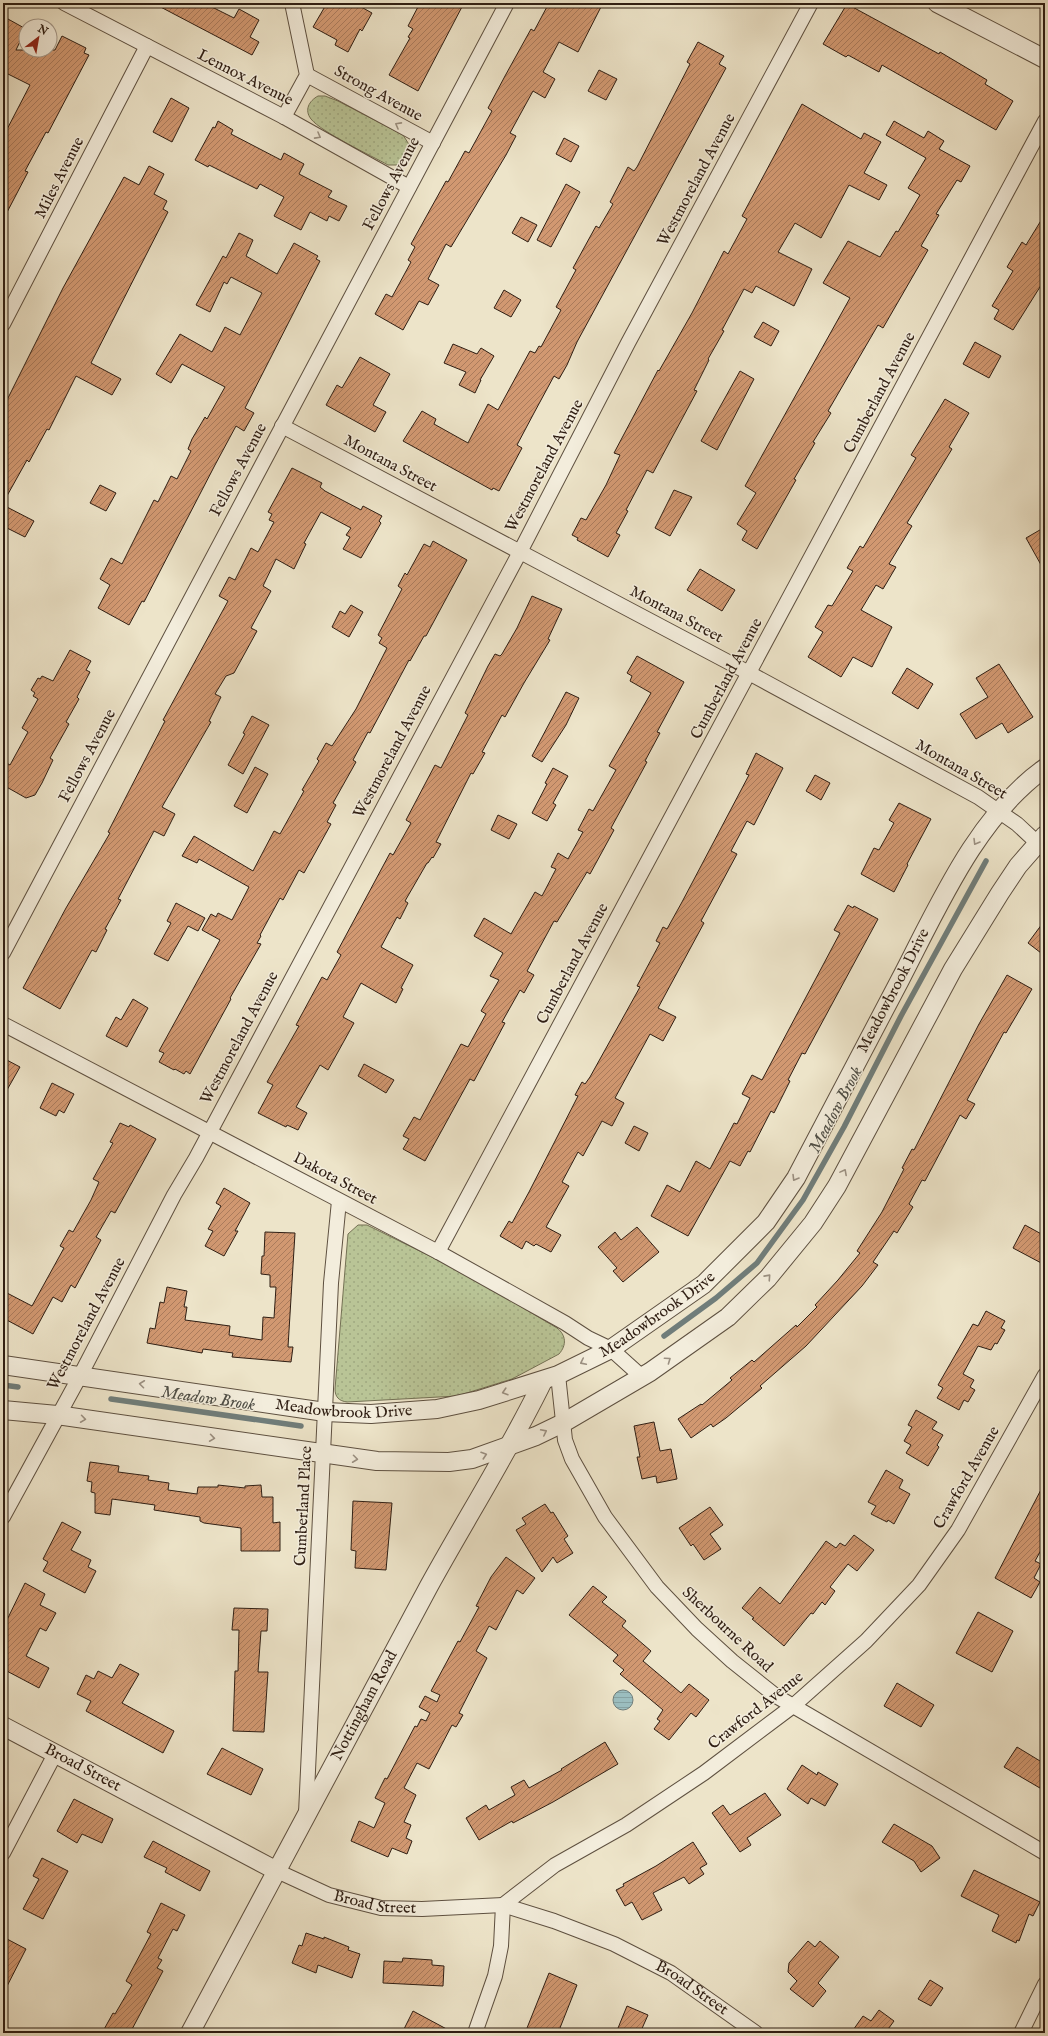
<svg xmlns="http://www.w3.org/2000/svg" width="1048" height="2036" viewBox="0 0 1048 2036" font-family="'IM FELL English',serif">
  <style>
    .grass { fill: url(#grass-dots); stroke: #747154 }
    .water { fill: url(#water-rules); stroke: #707d7a }
    .lines { fill: none; stroke-linecap: round; stroke-linejoin: round }
    .stream { stroke: #707d7a; stroke-width: 5.5 }
    .building { fill: url(#building-hatch); stroke: #2f1e13 }
    .minor-casing { stroke: #5e5040; stroke-width: 16 }
    .tertiary-casing { stroke: #5e5040; stroke-width: 20 }
    .minor { stroke: #f3eddc; stroke-width: 14 }
    .tertiary { stroke: #f3eddc; stroke-width: 18 }
    .oneway { stroke: #9b9082 }
    .labels { text-anchor: middle; dominant-baseline: central; stroke-width: 3; stroke-linejoin: round; paint-order: stroke }
    .street-label { font-size: 16px; fill: #2f1e13; stroke: #f3eddc }
    .water-label { font-size: 17px; font-style: italic; fill: #4f4e46; stroke: #f3eddc }
  </style>
  <defs>
    <pattern id="grass-dots" width="8" height="8" patternUnits="userSpaceOnUse"><rect width="8" height="8" fill="#b9c496"/><path d="M2 2h.1M6 6h.1" fill="none" stroke="#9fa880" stroke-width="1.8" stroke-linecap="round"/></pattern>
    <pattern id="water-rules" width="6" height="5" patternUnits="userSpaceOnUse"><rect width="6" height="5" fill="#9bbdbe"/><path d="M0 2.5h6" fill="none" stroke="#86a2a2"/></pattern>
    <pattern id="building-hatch" width="6" height="6" patternUnits="userSpaceOnUse"><rect width="6" height="6" fill="#d19871"/><path d="M-1 1l2-2M0 6l6-6M5 7l2-2" fill="none" stroke="#aa7b5c"/></pattern>
  </defs>
  <rect width="100%" height="100%" fill="#ede4c9"/>
  <filter id="stains"><feTurbulence type="fractalNoise" baseFrequency=".005" numOctaves="4"/><feColorMatrix values="0 0 0 0 .2 0 0 0 0 .09 0 0 0 0 .02 0 0 0 .5 -.17"/></filter>
  <radialGradient id="worn" r=".72"><stop offset=".6" stop-color="#630" stop-opacity="0"/><stop offset="1" stop-color="#630" stop-opacity=".3"/></radialGradient>
  <path class="grass" d="M318,96H325L338,101L403,135L410,146L408,158L400,165H388C372,156 321,132 311,119C304,110 309,101 318,96Z
    M358,1225H367L464,1273L557,1328C566,1335 567,1345 559,1354L512,1379L457,1396L347,1402C339,1401 335,1397 335,1389L348,1234Z"/>
  <path class="water" d="M613 1700a10 10 0 1 1 20 0a10 10 0 1 1-20 0Z"/>
  <g class="lines">
    <path class="stream" d="M664,1336L716,1298L757,1263L803,1200L844,1127L901,1016L986,861
      M3,1385L18,1387
      M111,1399L301,1426"/>
  </g>
  <path class="building" d="M153,3H204L234,18L239,9L259,20L250,37L259,42L252,55Z
    M327,3H354L372,13L362,31L360,29L348,52L335,45L337,40L313,27Z
    M420,3H464L418,91L389,75L410,38L408,37L413,29L408,26Z
    M549,3H603L578,52L559,42L543,72L555,79L545,98L533,91L510,133L516,136L506,155L451,247L446,244L428,279L439,285L428,305L419,301L403,330L375,314L386,294L392,297L411,262L408,260L415,247L411,244L446,181L448,182L465,151L469,153L492,111L488,108L505,76L531,29L534,31Z
    M847,4L939,54L940,52L987,80L985,84L1013,101L996,130L882,65L879,72L848,55L846,57L823,44Z
    M8,19L26,29L16,50H55L62,36L86,48L84,53L89,55L48,133L46,132L25,171L28,172L3,220V137L30,85L4,72L3,74V28Z
    M698,42L724,56L719,64L726,68L577,342L567,365L559,379L554,376L534,413L517,445L522,448L499,491L493,488L492,490L403,441L422,411L436,419L434,424L468,443L488,404L498,410L530,351L535,353L539,346L541,347L561,310L556,307L576,270L573,268L596,226L599,228L613,204L610,202L628,167L634,171L637,167L690,64L687,62Z
    M599,70L617,79L606,100L588,91Z
    M171,98L189,108L172,142L153,132Z
    M802,104L861,139L864,133L881,142L864,173L887,185L879,200L849,185L821,238L795,223L778,252L812,269L794,306L756,286L752,293L744,289L722,330L724,331L708,359L709,360L694,390L697,391L653,473L647,470L626,510L628,511L616,533L620,535L608,557L577,540L578,538L572,535L581,518L586,520L606,485L620,455L614,453L658,370L659,371L692,313L724,251L728,254L747,219L742,216Z
    M218,121L233,130L231,134L281,160L284,153L304,164L299,174L332,191L328,197L347,206L339,221L329,216L327,221L310,212L301,230L274,216L284,197L260,184L257,189L209,165L208,167L195,160L213,127L215,128Z
    M894,121L924,138L928,131L944,141L939,149L970,166L961,182L957,180L936,214L939,215L921,246L928,250L883,328L878,325L828,411L831,413L813,442L815,443L794,479L796,480L757,549L742,540L747,531L737,524L756,493L745,486L850,298L823,283L848,241L880,257L896,231L898,232L920,195L908,188L926,158L886,135Z
    M564,138L579,146L571,162L556,154Z
    M149,166L164,174L154,194L167,201L163,209L168,212L91,363L121,379L112,395L76,376L49,430L47,429L29,462L27,460L3,503V408L63,288L124,177L139,185Z
    M566,184L580,192L551,247L537,240Z
    M1045,214V279L1013,330L994,319L999,310L992,306L1013,271L1007,267L1022,242L1026,245Z
    M521,217L537,225L528,242L512,233Z
    M239,233L253,240L246,256L277,274L294,243L318,256L316,259L320,261L245,408L254,413L244,431L236,426L215,465L144,602L142,601L129,625L98,608L110,585L100,579L111,558L122,564L154,500L158,502L171,476L177,479L191,451L188,449L192,439L205,417L207,419L225,387L182,364L171,383L156,374L180,334L212,352L225,327L240,335L262,293L231,277L227,284L224,282L210,312L196,305L223,256L226,258Z
    M504,290L521,300L511,317L494,308Z
    M763,322L779,331L771,346L754,337Z
    M975,342L1001,356L989,378L963,364Z
    M453,344L477,354L481,348L494,356L480,380H481L475,393L459,385L466,372L444,363Z
    M360,357L390,374L373,405L386,412L375,432L326,405L337,385L342,388Z
    M740,371L754,379L717,450L701,441Z
    M945,399L969,413L949,447L952,449L907,523L912,526L889,564L896,567L883,589L876,585L861,610L892,627L872,667L853,657L841,677L808,657L823,632L815,627L828,605L832,606L853,571L847,568L860,546L863,548L893,497L916,458L911,455Z
    M292,468L322,483L320,487L325,491L361,510L363,506L382,516L379,521L381,523L361,558L343,549L350,537L346,535L351,528L321,512L304,543L306,544L294,569L276,559L263,586L271,591L251,628L257,631L234,673L226,676L215,694L221,697L209,721L211,722L162,807L175,814L164,836L154,831L118,899L121,900L105,929L107,930L96,952L92,950L60,1009L23,988L66,908L110,833L108,832L165,721L163,720L228,601L219,596L229,577L235,580L251,548L258,552L274,522L269,520L272,514L268,512Z
    M100,485L116,493L106,511L90,503Z
    M674,490L692,497L670,536L655,528Z
    M3,505L34,521L25,537L3,526Z
    M1045,527V572L1026,538Z
    M433,541L467,560L426,636H424L410,661L409,660L370,733L368,732L353,760L356,762L333,803L336,805L327,822L331,824L304,873L299,870L283,900L280,898L260,935L261,936L257,943L261,944L230,998L231,999L190,1074L186,1071L184,1074L175,1069L174,1070L159,1062L164,1053L159,1051L220,940L202,930L211,914L216,917L218,913L232,920L249,887L199,859L197,863L182,856L194,836L253,871L274,831L280,834L304,791L302,790L319,761L317,759L326,743L332,746L356,709L387,648L379,643L382,638L378,635L402,589L398,586L405,573L407,575L424,544L430,547Z
    M700,569L735,590L722,611L687,590Z
    M532,596L562,609L548,639L550,640L524,683L505,717L502,715L482,752L485,753L473,774L471,773L436,842L441,844L433,858L432,857L428,863H427L405,901L408,903L400,919L397,917L381,947L413,965L401,988L403,989L396,1003L361,983L343,1017L354,1023L328,1070L320,1065L296,1107L307,1113L298,1130L287,1125L286,1127L258,1113L273,1085L267,1082L299,1026L296,1025L322,977L327,980L341,955L337,952L390,853L393,855L411,823L406,820L435,765L441,768L468,715L465,713L488,666L495,654L500,656L502,654L517,628Z
    M351,605L363,612L349,637L332,627L340,611L345,614Z
    M70,650L91,661L86,670L90,672L77,697L79,699L66,722L69,724L50,758L53,760L42,783L35,795L26,798L3,785V761L10,765L28,732L22,728L38,699L33,696L35,693L31,690L38,678L40,679L42,676L53,681Z
    M637,656L684,682L657,732L660,733L645,761L647,762L611,828L614,830L590,874L587,872L557,922L554,921L527,971L534,975L524,993L520,990L502,1022L505,1023L474,1081L470,1079L425,1161L403,1149L409,1139L403,1136L414,1117L420,1120L461,1044L468,1047L486,1014L481,1011L499,980L490,976L503,953L474,936L484,918L511,934L535,892L542,896L556,869L551,867L558,853L568,859L583,832L578,830L589,809L593,811L616,770L609,766L651,693L630,681L632,676L627,673Z
    M999,664L1033,717L1008,733L1002,723L976,739L960,714L988,697L976,678Z
    M907,668L933,684L918,709L892,693Z
    M566,692L579,698L566,725L542,762L532,756Z
    M252,716L269,725L243,774L228,765L245,734L243,733Z
    M756,753L783,768L754,825L747,821L731,851L737,854L701,921L704,923L658,1008L676,1017L663,1041L650,1034L615,1098L624,1103L612,1126L602,1121L583,1156L578,1152L562,1182L569,1186L546,1227L561,1235L551,1252L536,1244L534,1246L526,1241L522,1249L500,1236L509,1221L512,1223L529,1192L578,1096L575,1095L582,1082L585,1084L590,1077L640,987L637,986L660,943L656,941L663,927L667,929L682,902L749,775L746,774Z
    M255,767L268,774L247,813L234,806Z
    M553,768L568,776L553,803L556,805L547,821L532,813L547,784L545,783Z
    M815,775L830,783L821,800L806,791Z
    M899,803L931,819L907,864L908,865L894,892L861,874L874,848L879,850L894,823L889,820Z
    M498,815L517,824L509,839L491,830Z
    M176,903L205,918L198,931L188,926L168,961L154,954L171,923L167,921Z
    M848,905L853,908L854,906L878,919L805,1054L802,1053L788,1080L790,1081L774,1113L771,1111L750,1152L748,1151L740,1166L730,1161L688,1236L651,1216L667,1185L680,1192L696,1161L710,1169L734,1123L737,1124L750,1098L742,1094L752,1075L762,1080L840,933L834,930Z
    M1045,920V956L1028,943Z
    M1007,975L1032,989L1006,1033L1004,1032L967,1100L975,1104L966,1119L960,1115L925,1181L922,1180L909,1204L913,1207L897,1233L894,1231L873,1262L878,1265L862,1286L806,1346L760,1386L762,1388L726,1418L713,1427L711,1424L691,1438L678,1419L701,1404L702,1405L732,1380L730,1378L752,1360L754,1362L796,1325L797,1327L817,1307L815,1305L838,1280L860,1253L857,1251L882,1212L904,1169L902,1168L912,1149L914,1150L979,1024Z
    M133,999L148,1008L127,1047L106,1036L116,1017L121,1020Z
    M3,1058L20,1067L3,1097Z
    M364,1064L394,1080L386,1093L358,1076Z
    M52,1083L74,1094L64,1113L59,1110L56,1116L40,1108Z
    M120,1123L129,1127L130,1125L156,1139L115,1213L111,1211L96,1237L101,1240L75,1288L71,1285L62,1302L53,1297L33,1334L3,1318V1301L7,1293L32,1306L64,1248L60,1246L69,1230L73,1232L91,1200L99,1182L93,1179L113,1143L110,1142Z
    M634,1126L648,1133L639,1151L625,1143Z
    M224,1188L250,1203L235,1231H238L224,1256L205,1246L213,1231L208,1229L221,1206L216,1203Z
    M1025,1225L1045,1236V1265L1013,1248Z
    M637,1227L659,1252L623,1282L613,1271L617,1268L598,1247L615,1232L621,1240Z
    M265,1232L295,1233L288,1347H293L291,1362L232,1357L233,1353L203,1349L202,1353L147,1343L150,1328L155,1329L160,1302L164,1303L167,1287L187,1291L184,1307H187L185,1320L230,1326L229,1335L262,1340L263,1317L274,1318L276,1287H270V1275L261,1274L262,1256H264Z
    M986,1311L1005,1321L1001,1328L1005,1330L997,1344L995,1343L991,1350L978,1346L963,1374L974,1380L970,1387L975,1390L968,1402L964,1400L959,1410L937,1398L943,1388L938,1385L973,1324L978,1326Z
    M916,1410L937,1422L932,1429L943,1435L937,1445L939,1447L928,1466L906,1453L911,1445L904,1441L912,1427L908,1425Z
    M654,1422L660,1451L671,1449L677,1479L657,1483L656,1476L642,1479L637,1457H640L634,1426Z
    M90,1462L119,1466L118,1472L149,1476L148,1480L169,1483L168,1490L197,1494L198,1487H218V1485L245,1488V1486L261,1485L262,1497H273V1523L280,1522V1551H241V1528L204,1523L200,1521V1517L154,1510L155,1505L112,1499L110,1515L95,1513V1493L91,1492L92,1482L87,1481Z
    M886,1470L903,1480L899,1488L910,1494L894,1524L888,1520L887,1522L871,1514L876,1506L868,1502Z
    M1045,1482V1543L1035,1561L1041,1564L1034,1578L1040,1582L1031,1598L995,1578Z
    M353,1501L392,1503L386,1570L355,1568L356,1551L351,1550Z
    M545,1504L551,1513L553,1512L568,1536L564,1539L573,1553L557,1563L553,1557L542,1572L516,1530L526,1524L522,1518Z
    M710,1507L723,1525L710,1534L721,1549L704,1560L693,1544L691,1546L679,1528Z
    M62,1522L81,1532L71,1550L91,1560L88,1567L96,1571L85,1593L43,1571L48,1562L43,1559Z
    M854,1535L874,1550L857,1571L848,1564L830,1587L835,1591L825,1605L822,1602L813,1614L811,1613L784,1646L752,1619L754,1618L742,1608L760,1587L780,1604L826,1541L836,1548L840,1543L845,1546Z
    M506,1557L535,1578L523,1594L517,1590L496,1630L489,1626L476,1651L487,1658L459,1713L463,1715L456,1727L452,1725L429,1769L417,1763L404,1788L416,1795L404,1822L411,1825L406,1838L412,1841L407,1854L392,1848L388,1857L351,1841L359,1821L374,1828L385,1803L375,1798L385,1778L387,1779L415,1726L417,1727L421,1719L426,1721L430,1713L419,1707L425,1696L437,1702L440,1695L431,1691L458,1641L460,1642L479,1607L476,1606L491,1577Z
    M25,1583L45,1594L40,1605L56,1613L46,1631L40,1628L26,1656L49,1668L39,1688L3,1669V1628Z
    M593,1586L607,1597L602,1602L626,1621L622,1626L651,1651L643,1661L681,1693L689,1684L709,1700L696,1717L691,1713L669,1740L654,1729L660,1721L657,1719L663,1710L620,1674L624,1670L613,1661L618,1655L569,1615Z
    M234,1608L268,1609L267,1631H261L258,1672H268L264,1732L233,1731L235,1671H238L239,1630H232Z
    M978,1612L1013,1631L992,1672L956,1653Z
    M120,1664L139,1674L122,1703L174,1731L163,1753L86,1711L91,1701L77,1694L86,1675L94,1679L98,1671L112,1678Z
    M897,1683L934,1705L921,1727L884,1706Z
    M605,1742L618,1764L553,1802L513,1823L512,1821L479,1840L466,1818L486,1805L489,1810L515,1795L511,1787L524,1780L529,1788L562,1770L561,1769Z
    M1017,1747L1045,1764V1791L1004,1767Z
    M222,1748L263,1769L251,1795L207,1774Z
    M802,1765L817,1775L818,1772L838,1784L825,1806L811,1798L808,1804L787,1789Z
    M765,1793L781,1815L747,1838L751,1845L740,1852L712,1813L723,1805L730,1815Z
    M74,1799L113,1819L102,1843L82,1834L77,1843L57,1831Z
    M894,1824L932,1846L940,1858L921,1872L914,1861L882,1842Z
    M153,1841L210,1871L200,1891L165,1872L167,1868L144,1857Z
    M693,1842L707,1864L700,1868L704,1874L689,1884L684,1877L653,1893L662,1910L642,1920L632,1902L625,1906L616,1890L624,1886L623,1884L656,1866Z
    M42,1858L68,1871L43,1919L23,1909L39,1879L33,1876Z
    M974,1870L1040,1902L1033,1916L1029,1914L1019,1941L1017,1940L1016,1943L992,1931L999,1915L961,1896Z
    M161,1903L185,1915L177,1931L173,1929L158,1958L162,1960L157,1968L163,1971L130,2033H102L113,2013L115,2014L132,1985L126,1981L151,1934L147,1932Z
    M306,1933L324,1939V1937L349,1947L348,1950L360,1954L352,1978L318,1965L316,1973L292,1963L299,1945L302,1946Z
    M7,1939L26,1949L3,1994V1948Z
    M808,1941L815,1947L820,1941L839,1957L818,1983L826,1991L813,2007L790,1989L797,1981L788,1972L789,1963Z
    M403,1958L432,1960V1965L444,1966L443,1986L383,1983L384,1961L402,1962Z
    M549,1973L577,1985L558,2033H525Z
    M930,1980L943,1988L931,2006L918,1999Z
    M627,2006L648,2015L640,2033H616Z
    M879,2010L894,2021L886,2032L888,2033H851L863,2016L871,2021Z
    M413,2011L454,2033H402Z"/>
  <g class="lines">
    <g class="minor-casing">
      <g id="minor">
        <path d="M64,3L284,117L409,187"/>
        <path d="M307,75L433,143"/>
        <path d="M284,117L307,75L292,3"/>
        <path d="M3,324L147,46"/>
        <path d="M282,426L749,673L978,797L1017,824L1045,850"/>
        <path d="M3,953L507,3"/>
        <path d="M3,1024L438,1252L565,1323L588,1338L611,1349L642,1377"/>
        <path d="M438,1252L1045,121"/>
        <path d="M558,1375L565,1440L572,1459L605,1517L657,1587L697,1629L732,1661L776,1696L1045,1853"/>
        <path d="M3,1517L80,1376L174,1195L196,1158L520,552L628,343L811,3"/>
        <path d="M306,1813L331,1283L339,1201"/>
        <path d="M3,1853L55,1754"/>
        <path id="s1" d="M277,1871L329,1895L381,1908L422,1909L503,1905L554,1921L614,1944L671,1973L756,2033"/>
        <path d="M475,2033L495,1976L501,1946L503,1905L555,1865L626,1825L704,1773L793,1706L866,1641L919,1585L958,1530L1045,1375"/>
        <path d="M1021,2033L1045,1984"/>
      </g>
    </g>
    <g class="tertiary-casing">
      <g id="tertiary">
        <path d="M937,3L1045,59"/>
        <path id="s2" d="M3,1365L325,1412L371,1414L437,1409L479,1400L558,1375L611,1349L704,1284L766,1222L796,1178C830,1112 865,1046 900,980C938,907 977,816 1045,768"/>
        <path d="M3,1410L57,1415L377,1461L449,1462L472,1459L536,1436L563,1423L650,1372L728,1317L768,1278L813,1223L837,1186L953,969L1000,893L1018,866L1045,835"/>
        <path id="s3" d="M3,1726L277,1871"/>
        <path id="s4" d="M190,2033C270,1884 349,1735 429,1586C467,1517 509,1451 543,1381"/>
      </g>
    </g>
    <use href="#minor" class="minor"/>
    <use href="#tertiary" class="tertiary"/>
  </g>
  <defs><path id="oneway-chevron" d="M-2-3.5L2.5 0L-2 3.5" fill="none" stroke-width="1.6" stroke-linecap="round" stroke-linejoin="round"/></defs>
  <g class="oneway">
    <use href="#oneway-chevron" transform="translate(398 125) rotate(-151)"/>
    <use href="#oneway-chevron" transform="translate(318 136) rotate(29)"/>
    <use href="#oneway-chevron" transform="translate(976 842) rotate(121)"/>
    <use href="#oneway-chevron" transform="translate(844 1172) rotate(-62)"/>
    <use href="#oneway-chevron" transform="translate(795 1178) rotate(121)"/>
    <use href="#oneway-chevron" transform="translate(768 1277) rotate(-48)"/>
    <use href="#oneway-chevron" transform="translate(668 1360) rotate(-35)"/>
    <use href="#oneway-chevron" transform="translate(583 1362) rotate(154)"/>
    <use href="#oneway-chevron" transform="translate(142 1384) rotate(-173)"/>
    <use href="#oneway-chevron" transform="translate(505 1392) rotate(163)"/>
    <use href="#oneway-chevron" transform="translate(83 1419) rotate(8)"/>
    <use href="#oneway-chevron" transform="translate(544 1432) rotate(-27)"/>
    <use href="#oneway-chevron" transform="translate(212 1438) rotate(8)"/>
    <use href="#oneway-chevron" transform="translate(484 1455) rotate(-18)"/>
    <use href="#oneway-chevron" transform="translate(355 1459) rotate(7)"/>
  </g>
  <g class="labels">
    <g class="street-label">
      <text transform="translate(245 78) rotate(27)">Lennox Avenue</text>
      <text transform="translate(378 94) rotate(29)">Strong Avenue</text>
      <text transform="translate(60 178) rotate(-63)">Miles Avenue</text>
      <text transform="translate(697 180) rotate(-62)">Westmoreland Avenue</text>
      <text transform="translate(392 184) rotate(-62)">Fellows Avenue</text>
      <text transform="translate(880 393) rotate(-62)">Cumberland Avenue</text>
      <text transform="translate(390 464) rotate(28)">Montana Street</text>
      <text transform="translate(545 466) rotate(-62)">Westmoreland Avenue</text>
      <text transform="translate(239 470) rotate(-62)">Fellows Avenue</text>
      <text transform="translate(676 615) rotate(28)">Montana Street</text>
      <text transform="translate(727 679) rotate(-62)">Cumberland Avenue</text>
      <text transform="translate(393 752) rotate(-62)">Westmoreland Avenue</text>
      <text transform="translate(88 756) rotate(-62)">Fellows Avenue</text>
      <text transform="translate(961 770) rotate(30)">Montana Street</text>
      <text transform="translate(573 964) rotate(-62)">Cumberland Avenue</text>
      <text stroke="none"><textPath href="#s2" startOffset="1088">Meadowbrook Drive</textPath></text>
      <text transform="translate(240 1038) rotate(-62)">Westmoreland Avenue</text>
      <text transform="translate(335 1179) rotate(28)">Dakota Street</text>
      <text stroke="none"><textPath href="#s2" startOffset="680">Meadowbrook Drive</textPath></text>
      <text transform="translate(87 1324) rotate(-62)">Westmoreland Avenue</text>
      <text stroke="none"><textPath href="#s2" startOffset="344">Meadowbrook Drive</textPath></text>
      <text transform="translate(967 1478) rotate(-60)">Crawford Avenue</text>
      <text transform="translate(304 1506) rotate(-87)">Cumberland Place</text>
      <text transform="translate(727 1630) rotate(43)">Sherbourne Road</text>
      <text stroke="none"><textPath href="#s4" startOffset="371">Nottingham Road</textPath></text>
      <text transform="translate(756 1711) rotate(-38)">Crawford Avenue</text>
      <text stroke="none"><textPath href="#s3" startOffset="90">Broad Street</textPath></text>
      <text stroke="none"><textPath href="#s1" startOffset="104">Broad Street</textPath></text>
      <text stroke="none"><textPath href="#s1" startOffset="440">Broad Street</textPath></text>
    </g>
    <g class="water-label">
      <text transform="translate(836 1110) rotate(-62)">Meadow Brook</text>
      <text transform="translate(208 1399) rotate(8)">Meadow Brook</text>
    </g>
  </g>
  <rect width="1048" height="2036" fill="none" stroke="#ede4c9" stroke-width="16"/>
  <rect x="4" y="4" width="1040" height="2028" fill="none" stroke="#2f1e13" stroke-width="2"/>
  <rect x="8" y="8" width="1032" height="2020" fill="none" stroke="#2f1e13"/>
  <g transform="translate(38 38) rotate(31)"><circle r="19" fill="#f3eddc" stroke="#a59a8c"/>
  <path d="M0-3L7 15L0 10L-7 15Z" fill="#8f2418"/>
  <text y="-6" font-size="11" font-weight="bold" text-anchor="middle" fill="#2f1e13">N</text>
  </g>
  <rect width="100%" height="100%" filter="url(#stains)"/>
  <rect width="100%" height="100%" fill="url(#worn)"/>
</svg>
